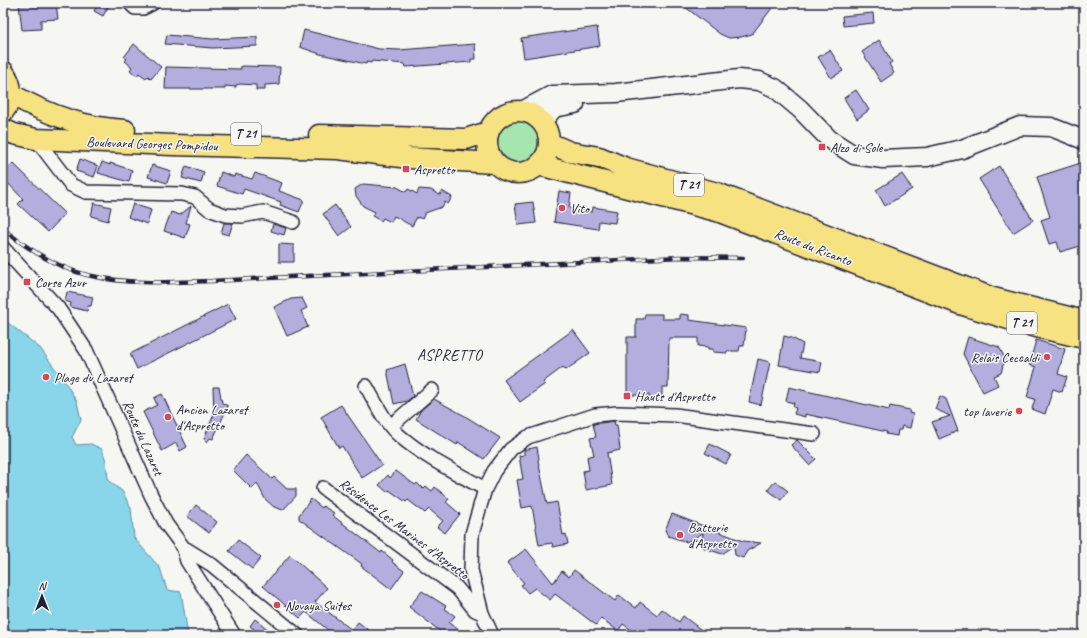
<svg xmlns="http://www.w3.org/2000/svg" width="1087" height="638" viewBox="0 0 1087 638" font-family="Caveat,sans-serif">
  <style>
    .green { fill: #a6e5ae; stroke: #648474 }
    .water { fill: #89d5e9; stroke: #608da3 }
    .building { fill: #b4aedf; stroke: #22223b }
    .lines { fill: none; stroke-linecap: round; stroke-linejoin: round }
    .street-casing { stroke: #22223b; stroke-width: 16 }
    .secondary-casing { stroke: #22223b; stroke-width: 21 }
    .primary-casing { stroke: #22223b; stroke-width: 23 }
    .street { stroke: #f6f6f2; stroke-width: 13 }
    .secondary { stroke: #f6f6f2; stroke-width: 18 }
    .primary { stroke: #f7e281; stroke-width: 20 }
    .rail-casing { stroke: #22223b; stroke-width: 4.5 }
    .rail { stroke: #f6f6f2; stroke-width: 3; stroke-dasharray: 9; stroke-linecap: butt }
    .poi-dot { fill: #d1495b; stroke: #f6f6f2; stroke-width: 1.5 }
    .labels { text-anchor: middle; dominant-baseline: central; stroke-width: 3; stroke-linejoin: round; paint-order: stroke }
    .shield { fill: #f6f6f2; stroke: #626272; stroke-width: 1 }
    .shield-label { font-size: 13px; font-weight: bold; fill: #22223b }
    .street-label { font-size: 14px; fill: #22223b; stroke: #f6f6f2 }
    .poi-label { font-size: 14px; fill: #22223b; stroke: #f6f6f2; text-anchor: start }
    .neighbourhood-label { font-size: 15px; letter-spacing: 1px; fill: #22223b; stroke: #f6f6f2 }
  </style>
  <rect width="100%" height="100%" fill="#f6f6f2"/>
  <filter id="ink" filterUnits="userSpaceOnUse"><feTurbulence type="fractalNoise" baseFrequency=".025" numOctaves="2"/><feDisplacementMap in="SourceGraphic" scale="8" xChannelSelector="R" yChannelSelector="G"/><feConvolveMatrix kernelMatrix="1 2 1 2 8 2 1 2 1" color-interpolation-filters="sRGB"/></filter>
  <g filter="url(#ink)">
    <path class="green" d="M495 142a23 23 0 1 1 46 0a23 23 0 1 1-46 0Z"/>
    <path class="water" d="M3,319L40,348L67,385L77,402L81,420L72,437L76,445L91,444L102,449L106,461L108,478L110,482L122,491L131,508L134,538L160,568L167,590L181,592L188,635H3Z"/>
    <path class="building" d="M56,3L58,19L41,20V29L22,30L19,4Z
      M99,3H110L103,16L94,11Z
      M680,3H728L733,7L736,3H776L752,34L741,37L729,38L720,34Z
      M873,13L874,23L843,26L842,16Z
      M597,27L600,46L524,58L521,38Z
      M304,30L379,49L399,50L475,44L476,59H471V62L406,67L405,64L372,61L371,63L367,62L366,64L320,54L300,47Z
      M167,35L212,39L257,37V46L212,48L165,44Z
      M879,40L892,62L889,64L894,73L881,82L862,52Z
      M134,44L161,67L151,79L148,76L146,78L139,73L137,76L130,70L132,67L125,61L127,59L124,57Z
      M830,50L843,71L831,78L818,57Z
      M241,66L280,67L279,84L265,85V90H256V85L240,84L236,85V87L225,86V89H165L166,67L241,69Z
      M856,90L869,110L857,119L844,98Z
      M80,159L98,166L94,177L76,171Z
      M102,162L110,165V163L132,170L129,182L98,173Z
      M1084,162V245L1060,252L1057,242L1049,244L1041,220L1050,217L1037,177Z
      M13,163L65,214L48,232L18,204L23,199L3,178V172Z
      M152,165L171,171L167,183L148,177Z
      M186,166L204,172L201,183L182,178Z
      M999,166L1033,220L1013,233L979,179Z
      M221,172L234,177L235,174L252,179L255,173L282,183L279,191L304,200L299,212L280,205L281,202L244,189L242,194L217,186Z
      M902,174L912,189L885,206L876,190Z
      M363,184L397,187L406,192L408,189L417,194L419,189L431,190L440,195L442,191L452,197L448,204L445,202L442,207L425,213L422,219L417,217L412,226L394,216L391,222L383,218L381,221L372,216L375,212L363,206L356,196L355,189Z
      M559,191L571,193L569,208L592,212L593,207L617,211L615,223L599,221L598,229L554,222Z
      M533,202L536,223L518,225L515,204Z
      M94,203L111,207L108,221L91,216Z
      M133,204L151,210L147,224L128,217Z
      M335,205L351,227L339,236L323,214Z
      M191,206L186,223L190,224L185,238L164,231L171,212L180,215Z
      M224,223H233L229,235L221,233Z
      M273,224L286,228L284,235L271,231Z
      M279,244L294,245V262H279Z
      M67,292L93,297L91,306H88L87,311L70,307L71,303L65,301Z
      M302,298L307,308L301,311L308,327L287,336L274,307L291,299Z
      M228,304L236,319L137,369L130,354Z
      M645,314H662V319H680V314L689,315V320L746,328L744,346H740L739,351H727V353L713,352V349H708V347L698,346V338H669L668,387H662V399H649V395H627V337H636V319H644Z
      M573,330L590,353L566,370L563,367L543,382L545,384L520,402L504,380Z
      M784,336L792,338L803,344L800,358L822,362L820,372L779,365Z
      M968,337L999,347L1005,358L1001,373L994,376L998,385L983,392L963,354Z
      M1036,340L1065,349L1058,374L1067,377L1062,392L1053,389L1045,414L1032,409L1035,399L1027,397L1036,367L1029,365Z
      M758,359L770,362L761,405L749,402Z
      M405,364L413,396L407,401L394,404L387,370Z
      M213,387H219L222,403L228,406L213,439L210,438L207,442L204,439L214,414Z
      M789,387L889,410L890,406L910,410L909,413L913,414L910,428L902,426L901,430H898L897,436L886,434L887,432L805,414V417L794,414L796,408L793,407L794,403L786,401Z
      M162,394L187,447L180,451L176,443L162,451L143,412L157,405L154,398Z
      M940,396L946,399L958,431L939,439L932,422L950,416L935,409Z
      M434,399L465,416L500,438L484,459L458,442L457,445L416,419L421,410Z
      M341,405L382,465L362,478L342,446L339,448L321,417Z
      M614,421L615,425H617L620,450L607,453L612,485L586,490L583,471L589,470L587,457L594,455L590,438L596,437L593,424Z
      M797,440L816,459L809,465L791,445Z
      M710,444L731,455L726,464L705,453Z
      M537,447L539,459L538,460L547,504L557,502L563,535L566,534L568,544L553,547L552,543L539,545L532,506L522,508L517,480L523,479L519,456L524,455V450Z
      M246,455L272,479L274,477L287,489H296V496L283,510L274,507L265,499L257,483L252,489L233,470Z
      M396,471L415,485L417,483L423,489L426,486L432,491L435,487L449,499L446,502L460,514L445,533L437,527L443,521L429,509L425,513L408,500L406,502L389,490L387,492L379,485L388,475L390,478Z
      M775,481L788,491L781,500L768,490Z
      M311,499L322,508L323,506L334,513L332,515L381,553L382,551L393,560L392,562L404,571L391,589L361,566L362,564L299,519V515Z
      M196,505L217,522L209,533L187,516Z
      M672,514L743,541L761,543L747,551L743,558L735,555L734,546L722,554L704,548L702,545L703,533L687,542L668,536L665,530Z
      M238,540L261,558L252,569L229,551Z
      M526,549L553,583L562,571L569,577L574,570L615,601L619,595L636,608L640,602L657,615L662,609L679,622L683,616L708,635H638L623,624L618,631L601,618L596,625L555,594L550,600L535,588L528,593L521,585L524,583L507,563Z
      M290,555L327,588L315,602L352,630L358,622L375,635H334L306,612L300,618L263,586Z
      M422,591L446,606L444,608L455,616L449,623L466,635H445L409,607Z
      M255,619L275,635H261L250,626Z"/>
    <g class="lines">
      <g class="street-casing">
        <path id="street" d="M130,3L135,8H143L153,3
          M36,139L71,185L86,192L182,194L195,197L209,209L225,215L242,216L263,212L293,222
          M3,248L58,308L86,350L151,495L166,524L183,547L187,561L234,635
          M366,386C376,403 385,424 401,437C426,458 457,473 485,489
          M391,426L432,390
          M323,488L457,588L475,610L482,613
          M183,547L212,565L297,635
          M492,635L482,613L471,570L472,534L485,489L494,471L511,449L528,437L595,415L618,413L675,415L814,434"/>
      </g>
      <g class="secondary-casing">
        <path id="secondary" d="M522,111L552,95L616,93L739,79L759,81L775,88L800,109L829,139L854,155L883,159L927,157L962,149L1020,126L1051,127L1084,140
          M542,122L554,108L575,104"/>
      </g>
      <g class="primary-casing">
        <path id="primary" d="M3,71C13,84 14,99 3,112
          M11,94C47,115 84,128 125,130
          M487 142a31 31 0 1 1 62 0a31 31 0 1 1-62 0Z
          M3,129L14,134L36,139L172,145L338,149L409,158L494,163
          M319,135L466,139L488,132
          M549,143L570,152L599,157L626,168L717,193L993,298L1084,321
          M539,165L717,211L960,304L1028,325L1084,338"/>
      </g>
      <use href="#street" class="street"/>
      <use href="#secondary" class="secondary"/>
      <use href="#primary" class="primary"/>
      <g class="rail-casing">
        <path id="rail" d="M3,229C28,249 60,270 92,276C131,285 172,282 212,281L680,257L743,258"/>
      </g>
      <use href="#rail" class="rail"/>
    </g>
  </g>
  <g class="poi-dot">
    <rect x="818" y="143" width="8" height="8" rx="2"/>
    <rect x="402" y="165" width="8" height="8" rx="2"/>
    <circle cx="562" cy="208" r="4"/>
    <rect x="23" y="278" width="8" height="8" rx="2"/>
    <circle cx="1047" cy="357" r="4"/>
    <circle cx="46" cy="377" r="4"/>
    <rect x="623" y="392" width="8" height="8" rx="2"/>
    <circle cx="1019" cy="411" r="4"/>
    <circle cx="168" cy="417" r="4"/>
    <circle cx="680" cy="535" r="4"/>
    <circle cx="277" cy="605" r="4"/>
  </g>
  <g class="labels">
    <g class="shield">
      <rect x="231" y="123" width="30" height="22" rx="3"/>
      <rect x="674" y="174" width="30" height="22" rx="3"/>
      <rect x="1007" y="312" width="30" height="22" rx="3"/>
    </g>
    <g class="shield-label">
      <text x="246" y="134">T 21</text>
      <text x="689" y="185">T 21</text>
      <text x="1022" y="323">T 21</text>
    </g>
    <g class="street-label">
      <text transform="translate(152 144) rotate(2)">Boulevard Georges Pompidou</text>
      <text transform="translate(813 247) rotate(21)">Route du Ricanto</text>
      <text transform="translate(143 438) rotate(66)">Route du Lazaret</text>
      <text transform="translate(404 529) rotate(37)">Résidence Les Marines d'Aspretto</text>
    </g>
    <g class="poi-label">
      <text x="830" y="147">Alzo di Sole</text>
      <text x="414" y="169">Aspretto</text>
      <text x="570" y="208">Vito</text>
      <text x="35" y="282">Corse Azur</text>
      <text x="1039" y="357" text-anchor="end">Relais Ceccaldi</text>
      <text x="54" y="377">Plage du Lazaret</text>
      <text x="635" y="396">Hauts d'Aspretto</text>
      <text x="176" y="409">Ancien Lazaret<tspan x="176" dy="16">d'Aspretto</tspan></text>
      <text x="1011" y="411" text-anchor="end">top laverie</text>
      <text x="688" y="527">Batterie<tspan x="688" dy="16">d'Aspretto</tspan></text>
      <text x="285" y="605">Novaya Suites</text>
    </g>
    <g class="neighbourhood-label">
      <text x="450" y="355">ASPRETTO</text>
    </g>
  </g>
  <rect width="1087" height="638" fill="none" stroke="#f6f6f2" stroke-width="16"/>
  <rect x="8" y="8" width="1071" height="622" fill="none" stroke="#22223b" stroke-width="1.5" filter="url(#ink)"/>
  <g transform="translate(42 596)" stroke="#f6f6f2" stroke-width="3" paint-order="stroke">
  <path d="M0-3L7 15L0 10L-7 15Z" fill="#22223b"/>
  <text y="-6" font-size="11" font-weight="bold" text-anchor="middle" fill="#22223b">N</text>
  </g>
</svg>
